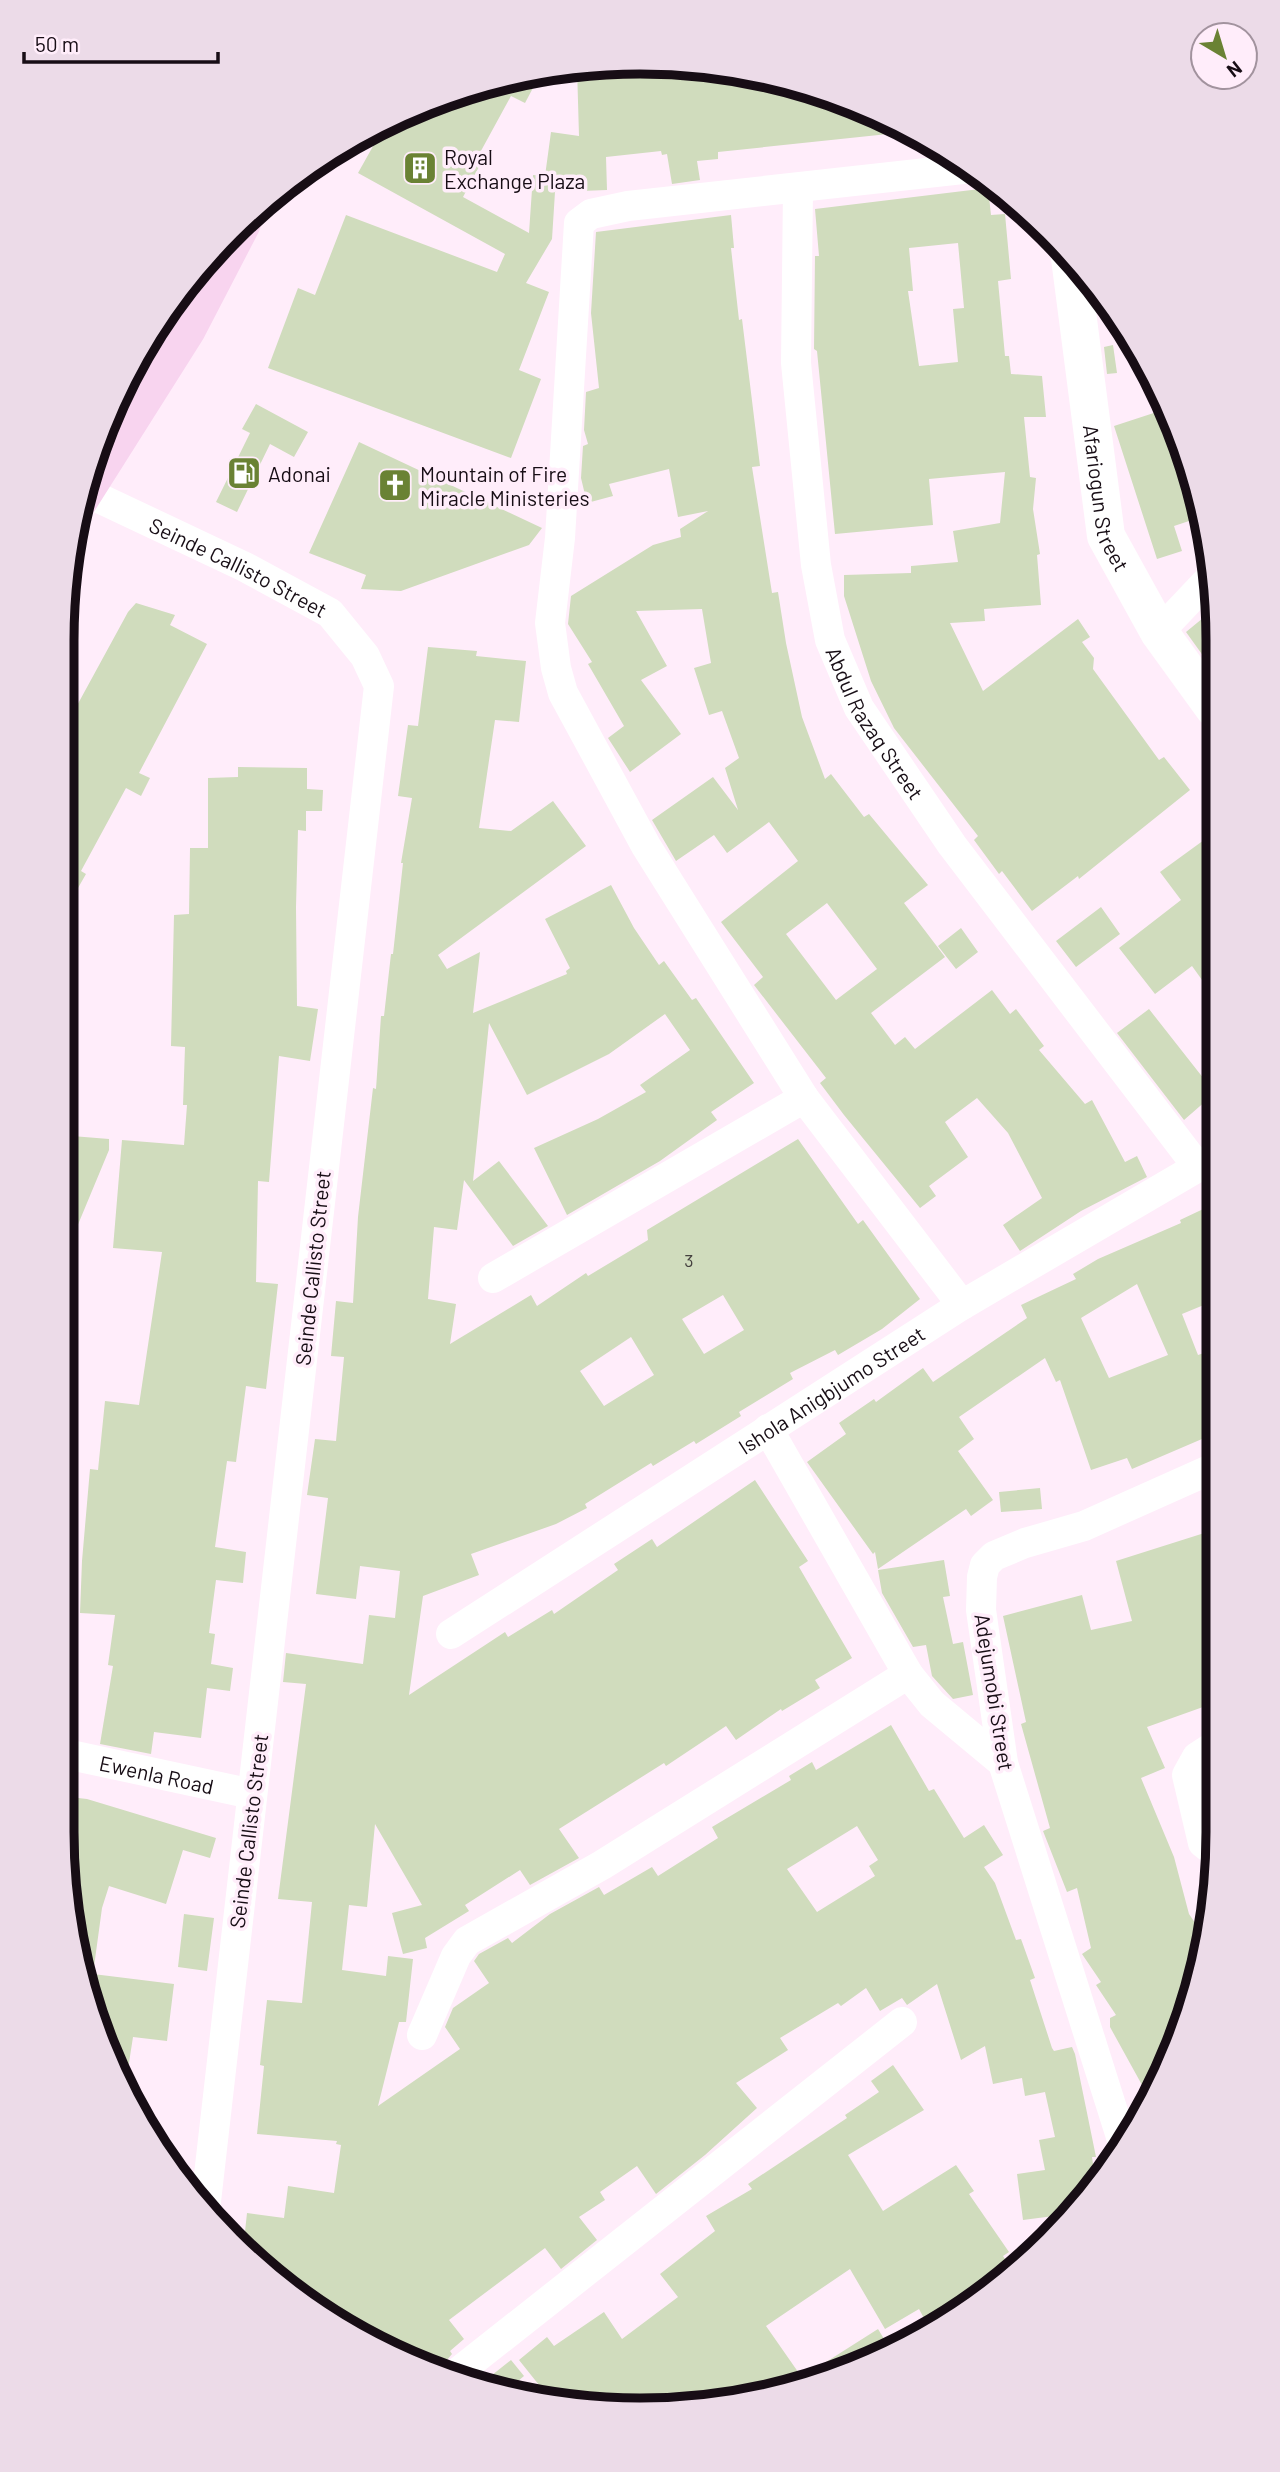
<svg xmlns="http://www.w3.org/2000/svg" width="1280" height="2472" viewBox="0 0 1280 2472" font-family="Barlow,sans-serif">
  <style>
    .building { fill: #d0dcbd; fill-rule: evenodd }
    .lines { fill: none; stroke-linecap: round; stroke-linejoin: round }
    .street { stroke: #fff; stroke-width: 30 }
    .secondary { stroke: #fff; stroke-width: 38 }
    .primary { stroke: #f8d4ef; stroke-width: 38 }
    .labels { text-anchor: middle; dominant-baseline: central; stroke-width: 7; stroke-linejoin: round; paint-order: stroke }
    .number-label { font-size: 18px; fill: #45413f }
    .poi-label { font-size: 21px; fill: #170d15; stroke: #ffedfa; text-anchor: start }
    .street-label { font-size: 21px; fill: #170d15; stroke: #ffedfa }
    .rim { fill: none; stroke: #170d15; stroke-width: 9 }
  </style>
  <rect width="100%" height="100%" fill="#ffedfa"/>
  <path class="building" d="M677,62L688,64L691,77L734,72L789,81L886,117L888,134L718,152V159L697,161L700,180L672,184L667,154L662,155L661,151L606,157L607,190L555,192L552,239L526,283L549,292L519,370L541,379L511,458L268,368L298,288L315,295L346,215L497,272L505,254L358,173L386,123L454,92L542,71L525,103L511,96L476,160L481,163L463,197L529,233L533,175L545,176L551,132L579,136L577,67Z
    M988,188L991,215L1005,214L1011,279L998,281L1005,356H1009L1011,374L1042,376L1046,417H1024L1030,477L1036,478L1033,509L1040,554L1037,555L1041,605L984,609L985,621L950,623L983,691L1078,619L1090,637L1082,642L1094,658L1093,669L1159,760L1164,757L1190,790L1079,879L1078,876L1032,911L1002,871L999,874L974,840L978,836L894,728L871,681L844,596V575L911,573V566L958,562L953,531L1000,523L1005,472L929,479L933,525L835,534L817,351L814,349L815,256H819L815,209ZM958,243L964,308L953,309L958,362L919,366L908,291H913L909,248Z
    M731,215L734,248H731L739,320L742,319L760,466L752,467L772,593L778,592L786,643L802,717L825,779L831,774L864,817L869,814L928,885L904,903L945,957L871,1013L895,1045L905,1037L915,1049L992,990L1010,1014L1016,1009L1044,1046L1039,1050L1085,1104L1092,1100L1125,1162L1137,1156L1147,1177L1081,1211L1020,1251L1003,1225L1042,1198L1008,1133L977,1098L945,1122L968,1157L929,1186L936,1196L920,1208L844,1115L820,1083L826,1078L754,985L763,977L721,922L798,861L769,822L727,853L714,835L676,861L652,820L713,777L738,810L725,768L739,758L722,711L709,715L694,668L711,663L702,609L636,611L667,666L641,680L681,734L630,772L608,738L624,726L588,664L592,662L568,624L571,596L653,545L681,537L680,529L708,511L678,517L669,469L609,484L613,496L587,503L581,478L583,446L588,444L584,430L586,392L599,388L591,313L596,232ZM827,903L877,969L836,1000L786,934Z
    M1113,345L1117,373L1107,374L1104,347Z
    M256,404L308,432L294,457L270,444L237,512L216,502L250,433L242,429Z
    M1169,408L1175,419L1201,517L1174,526L1182,551L1157,559L1114,426Z
    M359,442L542,528L529,545L401,591L361,589L366,575L309,553Z
    M136,603L175,615L170,625L207,644L139,773L150,778L141,796L126,788L81,871L86,874L62,916V733L128,612Z
    M1214,609V671L1186,632Z
    M428,647L477,651L476,656L526,661L519,722L495,720L479,828L511,831L553,801L586,846L438,955L447,969L480,952L473,1013L567,974L566,971L570,968L545,919L611,885L634,928L659,965L664,961L692,1000L696,998L754,1083L711,1112L717,1120L660,1161L567,1215L534,1148L598,1119L646,1092L640,1085L690,1050L665,1014L609,1054L527,1095L489,1023L473,1181L499,1161L548,1226L513,1246L464,1180L457,1230L434,1227L428,1299L456,1304L450,1344L531,1295L537,1306L586,1273L588,1276L648,1240L647,1230L798,1139L858,1224L863,1220L920,1299L882,1329L838,1355L835,1350L790,1373L793,1379L739,1412L741,1416L696,1444L694,1441L653,1466L651,1463L585,1504L587,1508L556,1524L471,1554L479,1575L423,1596L409,1695L505,1632L508,1637L552,1610L554,1614L618,1570L614,1564L652,1539L657,1547L755,1480L808,1561L799,1567L852,1658L815,1680L820,1688L782,1711L781,1709L736,1740L726,1726L666,1766L664,1763L559,1829L579,1858L530,1885L520,1870L465,1905L469,1911L425,1938L427,1948L403,1954L392,1913L422,1905L375,1824L367,1907L349,1905L342,1970L386,1976L388,1956L413,1959L406,2022H399L378,2106L460,2049L445,2027L453,2008L489,1983L474,1961L479,1954L508,1938L512,1943L550,1914L599,1887L604,1895L652,1867L658,1876L718,1838L712,1827L791,1780L789,1776L812,1762L816,1770L891,1725L929,1791L934,1789L964,1838L984,1825L1003,1855L984,1867L995,1883L1016,1940L1021,1939L1035,1978L1030,1980L1052,2048L1054,2051L1072,2047L1075,2054L1096,2157H1092L1095,2178L1069,2214L1023,2220L1017,2174L1045,2170L1039,2140L1055,2137L1045,2092L1025,2096L1022,2078L993,2084L985,2046L961,2060L937,1984L907,2005L902,1998L880,2011L866,1988L841,2006L838,2003L780,2038L788,2050L736,2083L757,2108L705,2155L656,2194L637,2166L600,2192L605,2200L579,2217L597,2240L561,2269L545,2248L449,2320L464,2339L450,2351L452,2354L441,2367L350,2333L258,2267L243,2250L247,2213L284,2218L288,2186L334,2193L341,2145L336,2144L337,2141L257,2134L264,2066L260,2065L267,2000L302,2003L312,1902L278,1899L306,1684L283,1682L286,1653L363,1664L369,1615L395,1618L400,1571L360,1566L356,1599L316,1594L328,1498L307,1495L315,1439L336,1441L344,1357L331,1356L336,1301L353,1303L358,1217L373,1088L376,1089L381,1016H384L391,954H393L403,863H401L412,798L398,796L408,725L418,726ZM723,1295L744,1330L704,1354L682,1319ZM631,1337L654,1375L604,1406L580,1371ZM857,1826L878,1860L869,1866L875,1876L817,1912L787,1869Z
    M238,767L307,768V789L323,790L322,811H306V831L298,830L296,907L297,1006L318,1009L310,1061L279,1056L269,1182L258,1181L256,1282L278,1284L266,1389L246,1386L236,1462L227,1461L215,1547L246,1552L243,1583L216,1580L209,1633L215,1634L211,1664L233,1668L230,1691L207,1688L201,1738L154,1732L151,1754L100,1744L113,1666L108,1665L115,1615L80,1613L82,1561L90,1469L98,1470L105,1401L139,1405L162,1252L113,1248L122,1140L184,1145L187,1105H183L185,1047L171,1046L174,915L189,914L190,848H208V778L238,777Z
    M1215,832V998L1192,966L1155,994L1119,948L1181,900L1160,872Z
    M1101,907L1120,934L1076,967L1056,941Z
    M961,928L978,952L956,969L938,946Z
    M1149,1009L1215,1093L1184,1120L1117,1033Z
    M72,1136L109,1139V1150L62,1263V1161Z
    M1216,1203V1300L1182,1314L1198,1355L1216,1349V1433L1132,1469L1127,1458L1091,1470L1060,1380L1056,1382L1045,1358L959,1417L974,1439L958,1451L993,1500L971,1516L966,1509L878,1569L875,1552L873,1554L807,1462L846,1434L839,1423L874,1399L876,1402L923,1368L933,1382L1027,1318L1021,1305L1076,1279L1073,1274L1098,1259L1181,1223L1180,1220ZM1137,1284L1168,1355L1109,1378L1081,1318Z
    M1040,1488L1042,1509L1001,1512L999,1492Z
    M1217,1529V1702L1147,1727L1165,1768L1141,1778L1174,1857L1189,1914L1206,1939L1199,1981L1165,2073L1142,2085L1110,2027V2018L1116,2015L1096,1985L1101,1982L1082,1954L1091,1948L1077,1888L1067,1892L1043,1831L1050,1828L1021,1724L1026,1722L1003,1616L1082,1595L1091,1630L1132,1621L1116,1561Z
    M944,1560L950,1596L943,1597L953,1644L963,1642L973,1695L953,1699L932,1676L926,1645L913,1647L882,1593L878,1570Z
    M1217,1774V1801L1211,1803L1206,1778Z
    M61,1796L87,1799L216,1838L210,1858L183,1850L166,1904L109,1886L102,1908L93,1974L174,1984L167,2041L133,2037L126,2082L92,2018L61,1832Z
    M184,1914L214,1918L207,1971L178,1967Z
    M893,2065L924,2110L848,2155L883,2211L956,2165L974,2191L969,2194L1009,2252L1003,2256L1011,2268L966,2301L926,2322L919,2309L885,2329L850,2269L766,2326L803,2379L715,2406L551,2400L519,2360L547,2337L554,2346L604,2312L622,2339L678,2297L660,2274L715,2231L706,2216L752,2189L748,2184L847,2118L845,2115L879,2092L871,2081Z
    M878,2329L892,2352L817,2375L815,2369Z
    M511,2360L524,2376L505,2392L482,2383Z"/>
  <g class="lines">
    <g class="street">
      <path id="s1" d="M798,189L796,363L816,565L830,640L859,708L952,845L1197,1166"/>
      <path id="s2" d="M84,491L245,567L330,613L365,656L379,686L205,2210"/>
      <path d="M1159,632L1214,574"/>
      <path d="M493,1278L804,1098"/>
      <path d="M962,1305L804,1098L646,846L563,693L556,668L550,623L560,538L579,223L591,214L628,206L972,168"/>
      <path d="M768,1429L908,1674"/>
      <path id="s3" d="M451,1634L962,1305L1215,1157"/>
      <path d="M1217,1744L1197,1757L1187,1775L1203,1843L1217,1854"/>
      <path id="s4" d="M61,1753L252,1794"/>
      <path d="M422,2035L456,1956L467,1941L602,1865L908,1674L932,1704L1003,1763"/>
      <path d="M1122,2140L1003,1763L981,1610L982,1577L985,1565L994,1556L1025,1543L1084,1526L1216,1467"/>
      <path d="M457,2373L902,2022"/>
    </g>
    <path class="secondary" id="s5" d="M1070,258L1106,536L1159,632L1214,708"/>
    <path class="primary" d="M79,500L187,329L242,223"/>
  </g>
  <defs>
    <g id="building-square" transform="scale(1.75)"><rect x="-9" y="-9" width="18" height="18" rx="4" fill="#6a8234" stroke="#ffedfa"/><path d="M-4-6H4V6H1V3H-1V6H-4ZM-2.5-4.3h1.7v1.8h-1.7ZM.8-4.3h1.7v1.8H.8ZM-2.5-1h1.7V.8h-1.7ZM.8-1h1.7V.8H.8Z" fill="#fff"/></g>
    <g id="fuel-square" transform="scale(1.75)"><rect x="-9" y="-9" width="18" height="18" rx="4" fill="#6a8234" stroke="#ffedfa"/><path d="M-5.5-6h7V0h2V4h1.3V-2.5L3-4.5l.8-.8L6-3V5H2.5V1h-1V6h-7ZM-4.2-4.7v3.2H.2V-4.7Z" fill="#fff"/></g>
    <g id="church-square" transform="scale(1.75)"><rect x="-9" y="-9" width="18" height="18" rx="4" fill="#6a8234" stroke="#ffedfa"/><path d="M-1.2-6h2.4v3.5h3.3v2.4h-3.3V6h-2.4V-.1h-3.3v-2.4h3.3Z" fill="#fff"/></g>
  </defs>
  <g fill-rule="evenodd">
    <use href="#building-square" x="420" y="168"/>
    <use href="#fuel-square" x="244" y="473"/>
    <use href="#church-square" x="395" y="485"/>
  </g>
  <g class="labels">
    <g class="number-label">
      <text x="689" y="1260">3</text>
    </g>
    <g class="poi-label">
      <text x="444" y="156">Royal<tspan x="444" dy="24">Exchange Plaza</tspan></text>
      <text x="268" y="473">Adonai</text>
      <text x="420" y="473">Mountain of Fire<tspan x="420" dy="24">Miracle Ministeries</tspan></text>
    </g>
    <g class="street-label">
      <text stroke="none"><textPath href="#s5" startOffset="243">Afariogun Street</textPath></text>
      <text stroke="none"><textPath href="#s2" startOffset="172">Seinde Callisto Street</textPath></text>
      <text stroke="none"><textPath href="#s1" startOffset="548">Abdul Razaq Street</textPath></text>
      <text transform="translate(312 1268) rotate(-84)">Seinde Callisto Street</text>
      <text stroke="none"><textPath href="#s3" startOffset="452">Ishola Anigbjumo Street</textPath></text>
      <text transform="translate(995 1692) rotate(81)">Adejumobi Street</text>
      <text stroke="none"><textPath href="#s4" startOffset="98">Ewenla Road</textPath></text>
      <text transform="translate(248 1831) rotate(-83)">Seinde Callisto Street</text>
    </g>
  </g>
  <path d="M0 0H1280V2472H0ZM640 74H640A566 566 0 0 1 1206 640V1832A566 566 0 0 1 640 2398H640A566 566 0 0 1 74 1832V640A566 566 0 0 1 640 74Z" fill="#ecdbe8" fill-rule="evenodd"/>
  <path class="rim" d="M640 74H640A566 566 0 0 1 1206 640V1832A566 566 0 0 1 640 2398H640A566 566 0 0 1 74 1832V640A566 566 0 0 1 640 74Z"/>
  <g transform="translate(1224 56) rotate(142)"><circle r="33" fill="#ffedfa" stroke="#a2939e" stroke-width="2"/>
  <path d="M0-5L12 26L0 18L-12 26Z" fill="#6a8234"/>
  <text y="-10" font-size="19" font-weight="bold" text-anchor="middle" fill="#170d15">N</text>
  </g>
  <path d="M24 52v10h194v-10" fill="none" stroke="#170d15" stroke-width="3.5"/>
  <text x="35" y="52" font-size="21" fill="#170d15" stroke="#ffedfa" stroke-width="5" paint-order="stroke">50 m</text>
</svg>
